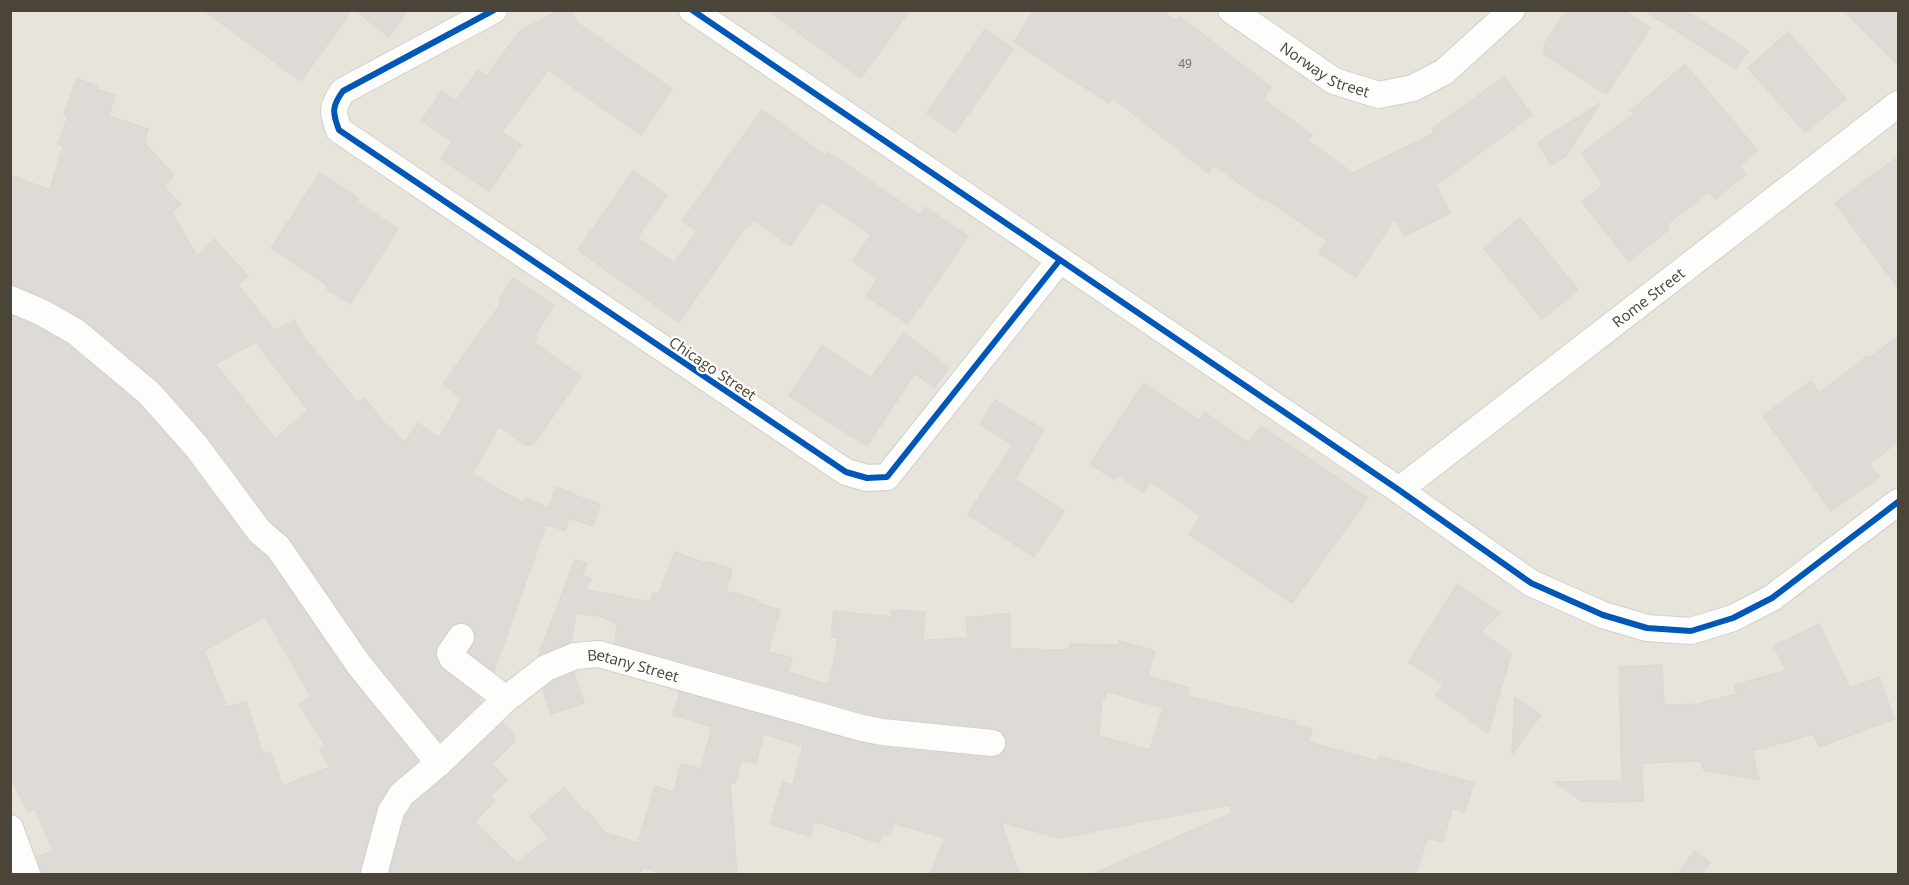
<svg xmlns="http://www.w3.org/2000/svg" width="1909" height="885" viewBox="0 0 1909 885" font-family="'Open Sans',sans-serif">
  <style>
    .residential { fill: #e7e4dc }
    .building { fill: #dedbd6; stroke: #dcd9d4; stroke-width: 1.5; fill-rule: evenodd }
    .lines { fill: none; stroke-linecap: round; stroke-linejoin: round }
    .street-casing { stroke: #d2d0cb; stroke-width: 28 }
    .street { stroke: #fdfdfc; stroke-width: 26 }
    .cycleway-casing { stroke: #fff; stroke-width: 10 }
    .cycleway { stroke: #0057b8; stroke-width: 6 }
    .labels { text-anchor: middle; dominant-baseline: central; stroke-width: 4.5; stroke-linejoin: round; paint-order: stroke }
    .number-label { font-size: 12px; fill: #706a61 }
    .street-label { font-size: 15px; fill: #4b4439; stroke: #fff }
  </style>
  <rect width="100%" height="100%" fill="#f4f2ee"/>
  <path class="residential" d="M10,11H1898V874H11Z"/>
  <path class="building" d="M203,10H352L301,81Z
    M355,10H408L389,37Z
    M560,10H571L578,23L672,89L641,135L548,70L502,132L521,145L489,191L441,159L452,142L422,120L442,91L456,101L478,70L487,76L520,31Z
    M768,10H910L861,78Z
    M1034,10H1160L1177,21L1180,17L1271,87L1263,99L1312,135L1308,141L1353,173L1435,133L1432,129L1504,77L1532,115L1436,185L1450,213L1404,236L1395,218L1356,277L1319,253L1327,241L1266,199L1264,201L1214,165L1208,173L1113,98L1109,103L1014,42Z
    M1567,10H1623L1650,28L1606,94L1544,54V45Z
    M1644,10H1685L1748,51L1736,69Z
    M1843,10H1899V66Z
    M985,29L1013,49L955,133L927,113Z
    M1788,32L1846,99L1805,132L1748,68Z
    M1685,64L1757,150L1739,166L1746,174L1715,199L1709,192L1666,225L1669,229L1629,261L1582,202L1603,185L1582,153L1635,113L1631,111Z
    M77,79L97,86L96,89L115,95L109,116L148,129L144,143L174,175L164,187L181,205L172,212L197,256L214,239L248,276L238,285L275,331L294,320L305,339L358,403L364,398L390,430L392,428L404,443L418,423L439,438L462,398L443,384L502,302L499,300L513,278L554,306L535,335L537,337L533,342L581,376L533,445H525L499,426L472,474L523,503L525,498L549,508L556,487L576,494V496L600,504L593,526L569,518L565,530L546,525L494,671L469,652L476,638L474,630L469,624L462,622L454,624L438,645L435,652L438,664L443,670L480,698L479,700L481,702L440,741L371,656L290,539L271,522L208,437L160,383L84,319L47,298L10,284V175L50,190L63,146L58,144L68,116L64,115ZM256,342L308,410L275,439L215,364Z
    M1600,103L1566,156L1551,165L1538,143Z
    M762,110L826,156L828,152L920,215L925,207L968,236L908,324L866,296L877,279L853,261L871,235L821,201L790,246L754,220L749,227L747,225L679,322L578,250L633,171L667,195L637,238L674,263L697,231L682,221Z
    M1899,156V289L1835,203Z
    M320,173L358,198L356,201L398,229L350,304L327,289V285L271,248Z
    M1520,218L1578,290L1542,319L1484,248Z
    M10,315L34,325L67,344L139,404L184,455L248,541L267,557L347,673L418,761L392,783L378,803L359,874H42L37,857L53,851L35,808L28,812L10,776ZM265,616L311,697L299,704L326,747L320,750L330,767L283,786L270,752L263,755L246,702L227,707L204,651Z
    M904,333L949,368L934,388L915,373L867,446L789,396L822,346L871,378Z
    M1899,336V441L1869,464L1879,477L1831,511L1763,416L1811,381L1819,393L1868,356L1869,358Z
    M1144,383L1199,420L1204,412L1249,443L1261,426L1368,498L1292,603L1189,534L1201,516L1150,481L1143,492L1118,475L1115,480L1090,464Z
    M995,400L1044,430L1015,479L1064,511L1034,557L968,514L1013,445L980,424Z
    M675,552L707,564L708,562L732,569L726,591L758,600L757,603L780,610L768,652L792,658L788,672L829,685L838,638L831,637L834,611L892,617V610L925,612L923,640L968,638L966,618L1010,613V649L1069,650L1070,644L1118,645L1119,641L1155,651L1148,676L1189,688L1187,696L1296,722L1295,725L1312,729L1308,742L1377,761L1379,756L1474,783L1465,812L1452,808L1443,842L1427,838L1416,874H1093L1232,813L1229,805L1060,838L1001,822L1019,874H930L945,838L893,823L890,835L883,833L879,843L814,821L810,836L770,824L783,782L793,785L803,746L764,734L756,764L741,760L735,784L730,782L737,874H663L642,867L640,874H389L405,817L413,804L449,774L503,723L514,734V742L492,764L507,780L490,796L495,801L474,822L517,863L549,838L530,816L565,788L584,812L587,810L605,833L638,843L655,786L674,792L681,764L701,769L712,727L673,715L680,692L879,747L991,758L999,756L1004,751L1007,744L1006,737L1001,731L994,728L884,717L866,713L615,643L617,623L599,616L576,613L571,642L539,655L575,560L586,563L583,576L591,579L586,590L651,602L653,593L659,594ZM1106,691L1163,708L1150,750L1099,736L1102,698H1105Z
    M1457,584L1500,613L1481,631L1511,654L1488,733L1436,695L1444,684L1409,662Z
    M1819,624L1850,688L1879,677L1894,719L1819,747L1814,734L1752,751L1759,780L1704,770L1701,761L1642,763L1643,801L1611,802L1582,801L1555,782L1622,781L1619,667L1662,665L1664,705L1697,704L1737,694L1734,685L1786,671L1774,646Z
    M574,673L584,703L551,714L543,689L554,681Z
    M1515,697L1541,715L1512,754Z
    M1694,851L1710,862L1702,874H1678Z"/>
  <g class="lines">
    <g class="street-casing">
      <g id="street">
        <path d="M494,10L343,91C332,106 332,112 339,130L846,472L867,478L887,477L1059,261"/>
        <path d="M692,10L1399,490L1531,583L1603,615L1647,628L1691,631L1733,618L1772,598L1898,502"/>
        <path id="s1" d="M1231,10L1334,81L1379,95L1413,88L1444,72L1512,10"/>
        <path d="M10,299L41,312L76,332L149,393L196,446L260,532L278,547L359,665L439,763"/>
        <path id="s2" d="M1399,490L1898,104"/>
        <path d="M461,637L450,653L452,658L506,699"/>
        <path d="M10,828L27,874"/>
        <path id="s3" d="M374,874L391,811L402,794L439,763L506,699L546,668L575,656L599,654L862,728L882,732L992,743"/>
      </g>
    </g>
    <use href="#street" class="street"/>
    <g class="cycleway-casing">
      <path id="cycleway" d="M494,10L343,91C332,106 332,112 339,130L846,472L867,478L887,477L1059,261
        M692,10L1399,490L1531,583L1603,615L1647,628L1691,631L1733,618L1772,598L1898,502"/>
    </g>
    <use href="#cycleway" class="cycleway"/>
  </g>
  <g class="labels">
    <g class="number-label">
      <text x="1185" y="63">49</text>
    </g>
    <g class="street-label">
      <text stroke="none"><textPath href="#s1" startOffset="112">Norway Street</textPath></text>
      <text stroke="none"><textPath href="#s2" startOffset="315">Rome Street</textPath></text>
      <text transform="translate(713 368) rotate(34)">Chicago Street</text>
      <text stroke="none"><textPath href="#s3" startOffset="368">Betany Street</textPath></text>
    </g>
  </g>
  <rect width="1909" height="885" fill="none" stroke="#4b4439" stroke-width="24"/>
</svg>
